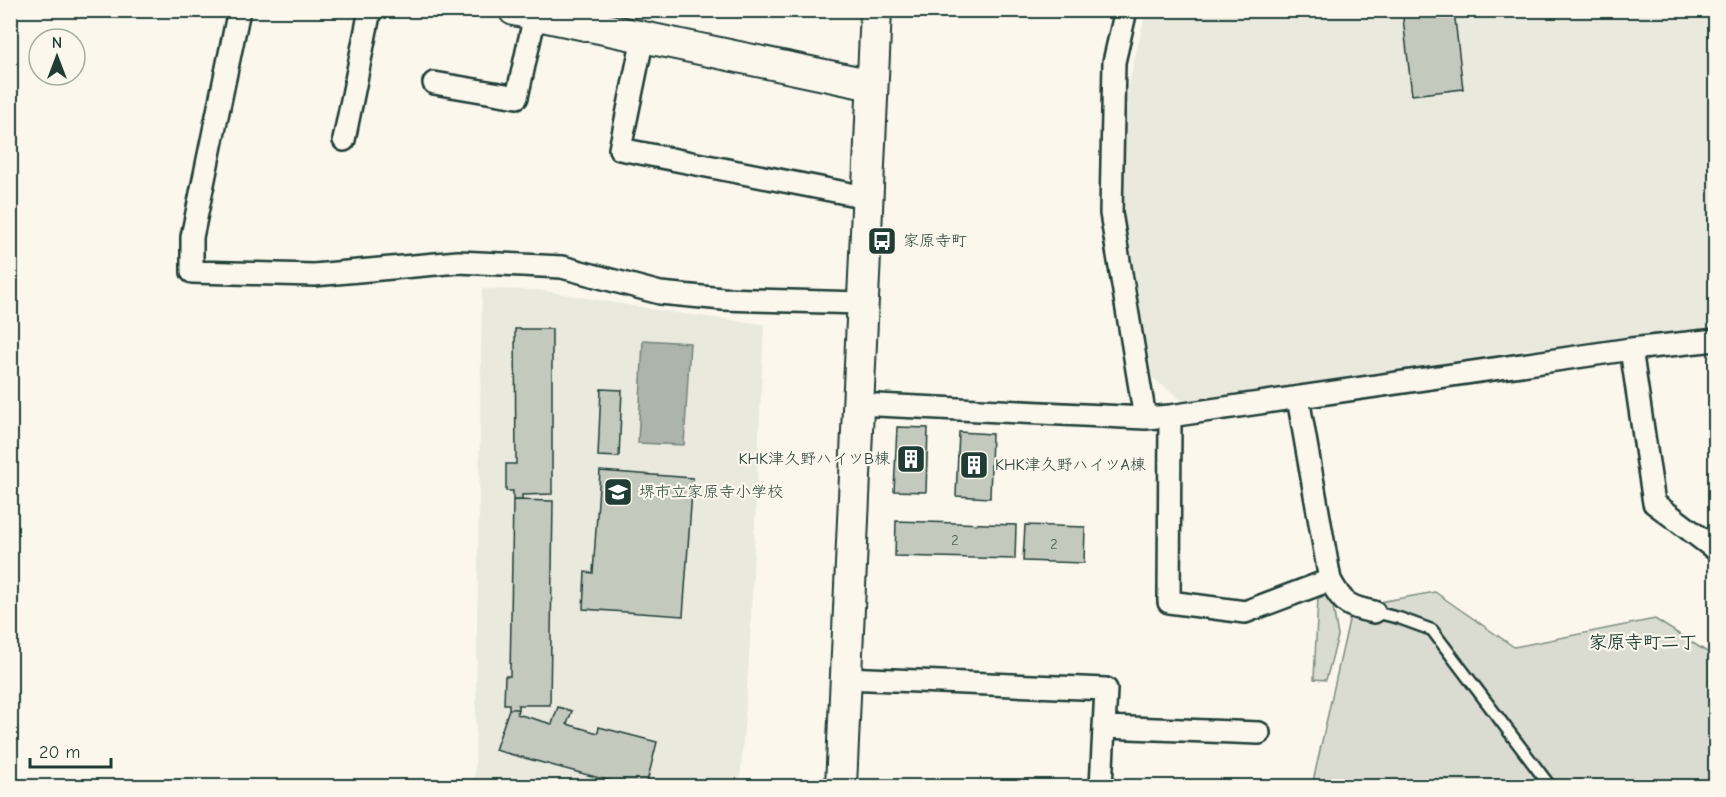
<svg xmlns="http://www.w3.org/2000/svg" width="1726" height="797" viewBox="0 0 1726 797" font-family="'Comic Neue','Klee One',sans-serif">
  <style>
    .built { fill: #eae9de }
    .green { fill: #dbdcd1; stroke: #7d8c82; stroke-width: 1.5 }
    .water { fill: #adb4aa; stroke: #74847b; stroke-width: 1.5 }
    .building { fill: #c4c9be; stroke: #1f3d34; stroke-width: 1.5 }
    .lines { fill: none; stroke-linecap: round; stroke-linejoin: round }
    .lane-casing { stroke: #1f3d34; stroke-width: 15 }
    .street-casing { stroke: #1f3d34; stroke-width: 26 }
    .secondary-casing { stroke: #1f3d34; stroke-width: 34 }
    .lane { stroke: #fbf7ec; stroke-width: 10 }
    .street { stroke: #fbf7ec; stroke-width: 21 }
    .secondary { stroke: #fbf7ec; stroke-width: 30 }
    .labels { text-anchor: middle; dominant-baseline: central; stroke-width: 4.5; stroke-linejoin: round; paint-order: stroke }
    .number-label { font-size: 14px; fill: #486056 }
    .poi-label { font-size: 16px; fill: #1f3d34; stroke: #fbf7ec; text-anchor: start }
    .neighbourhood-label { font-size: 18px; font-weight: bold; fill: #1f3d34; stroke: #fbf7ec }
  </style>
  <rect width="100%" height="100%" fill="#fbf7ec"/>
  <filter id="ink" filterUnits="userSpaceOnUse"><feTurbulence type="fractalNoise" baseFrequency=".0167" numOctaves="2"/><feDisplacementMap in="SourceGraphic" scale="12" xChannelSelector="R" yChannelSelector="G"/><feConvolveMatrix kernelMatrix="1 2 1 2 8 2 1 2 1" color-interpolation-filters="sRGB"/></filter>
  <g filter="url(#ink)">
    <path class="built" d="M1146,11H1715V328L1523,350L1184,402L1153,378L1123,226L1120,191L1122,113Z
      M482,289L539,290L669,312L764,324L749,660L741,769L738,786H441L475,777Z"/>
    <path class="green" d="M1435,592L1514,647L1655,619L1715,657V786H1312L1352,607Z
      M1331,595L1338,636L1326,680L1314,679L1318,598Z"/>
    <path class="water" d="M643,340L690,343L684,445L638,443Z"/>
    <path class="building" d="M1402,10H1454L1463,89L1412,95Z
      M515,329H552V494L522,495V500H513V491H506V464H516Z
      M601,389L622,390L619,457L598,456Z
      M897,427L928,428L926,492L894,491Z
      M959,432L992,434L990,498L956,496Z
      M600,471L693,478L683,616L583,609L585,572L593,573Z
      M513,500L553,501L550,705H518V709H509V704H504L505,676H510Z
      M896,521L1016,525L1015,559L895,556Z
      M1025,525L1085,527L1084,563L1023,561Z
      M558,707L572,711L567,724L598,733L599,727L657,742L646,786H629L495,750L509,709H518L517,714L552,724Z"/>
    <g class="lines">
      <g class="lane-casing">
        <path id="lane" d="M1374,612L1399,618L1432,630L1550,786"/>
      </g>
      <g class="street-casing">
        <path id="street" d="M239,10L192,237V272L314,275L458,262L562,267L660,293L723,299L861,303
          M1126,10L1114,62L1111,213L1145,418
          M643,37L620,149L866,197
          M434,83L517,97L535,15
          M344,140L370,10
          M1631,349L1654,503L1716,550
          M1298,398L1330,580C1343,604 1348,607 1374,612
          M857,404L1145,418L1170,416L1631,349L1716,340
          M1170,416L1169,602L1245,612L1330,580
          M845,678L1106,689L1101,786
          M1104,727L1259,733"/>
      </g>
      <g class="secondary-casing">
        <path id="secondary" d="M514,10L872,85
          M841,786L876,10"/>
      </g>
      <use href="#lane" class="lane"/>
      <use href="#street" class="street"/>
      <use href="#secondary" class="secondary"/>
    </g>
  </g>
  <defs>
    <g id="bus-square" transform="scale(1.5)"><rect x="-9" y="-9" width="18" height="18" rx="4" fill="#1f3d34" stroke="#fbf7ec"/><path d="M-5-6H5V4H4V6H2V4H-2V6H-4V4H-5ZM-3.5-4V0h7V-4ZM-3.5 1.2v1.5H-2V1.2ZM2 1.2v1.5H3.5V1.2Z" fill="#fff"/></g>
    <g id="building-square" transform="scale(1.5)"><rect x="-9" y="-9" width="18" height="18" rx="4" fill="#1f3d34" stroke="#fbf7ec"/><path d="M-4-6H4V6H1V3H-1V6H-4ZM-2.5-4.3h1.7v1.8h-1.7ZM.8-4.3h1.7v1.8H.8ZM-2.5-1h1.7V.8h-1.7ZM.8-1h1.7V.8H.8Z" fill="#fff"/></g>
    <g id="school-square" transform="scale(1.5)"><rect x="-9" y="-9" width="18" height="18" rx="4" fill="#1f3d34" stroke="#fbf7ec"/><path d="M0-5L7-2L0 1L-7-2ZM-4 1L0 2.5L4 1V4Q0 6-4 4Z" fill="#fff"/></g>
  </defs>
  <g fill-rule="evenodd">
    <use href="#bus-square" x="882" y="241"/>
    <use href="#building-square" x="911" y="459"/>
    <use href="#building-square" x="974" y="465"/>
    <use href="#school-square" x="618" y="492"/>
  </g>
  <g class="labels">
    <g class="number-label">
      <text x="955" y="540">2</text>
      <text x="1054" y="544">2</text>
    </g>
    <g class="poi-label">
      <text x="903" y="241">家原寺町</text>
      <text x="890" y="459" text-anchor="end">KHK津久野ハイツB棟</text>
      <text x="995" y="465">KHK津久野ハイツA棟</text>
      <text x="639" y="492">堺市立家原寺小学校</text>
    </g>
    <g class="neighbourhood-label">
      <text x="1643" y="642">家原寺町二丁</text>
    </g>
  </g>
  <rect width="1726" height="797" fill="none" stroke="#fbf7ec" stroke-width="36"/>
  <rect x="18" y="18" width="1690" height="761" fill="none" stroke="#1f3d34" stroke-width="2" filter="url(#ink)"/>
  <g transform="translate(57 57)"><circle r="28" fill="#fbf7ec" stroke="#a3ada2" stroke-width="1.5"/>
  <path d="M0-4.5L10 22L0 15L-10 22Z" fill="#1f3d34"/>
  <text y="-9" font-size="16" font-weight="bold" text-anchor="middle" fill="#1f3d34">N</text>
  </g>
  <path d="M30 758v9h81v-9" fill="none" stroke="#1f3d34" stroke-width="3"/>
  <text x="39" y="758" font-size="18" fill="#1f3d34" stroke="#fbf7ec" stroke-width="4.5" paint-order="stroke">20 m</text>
</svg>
